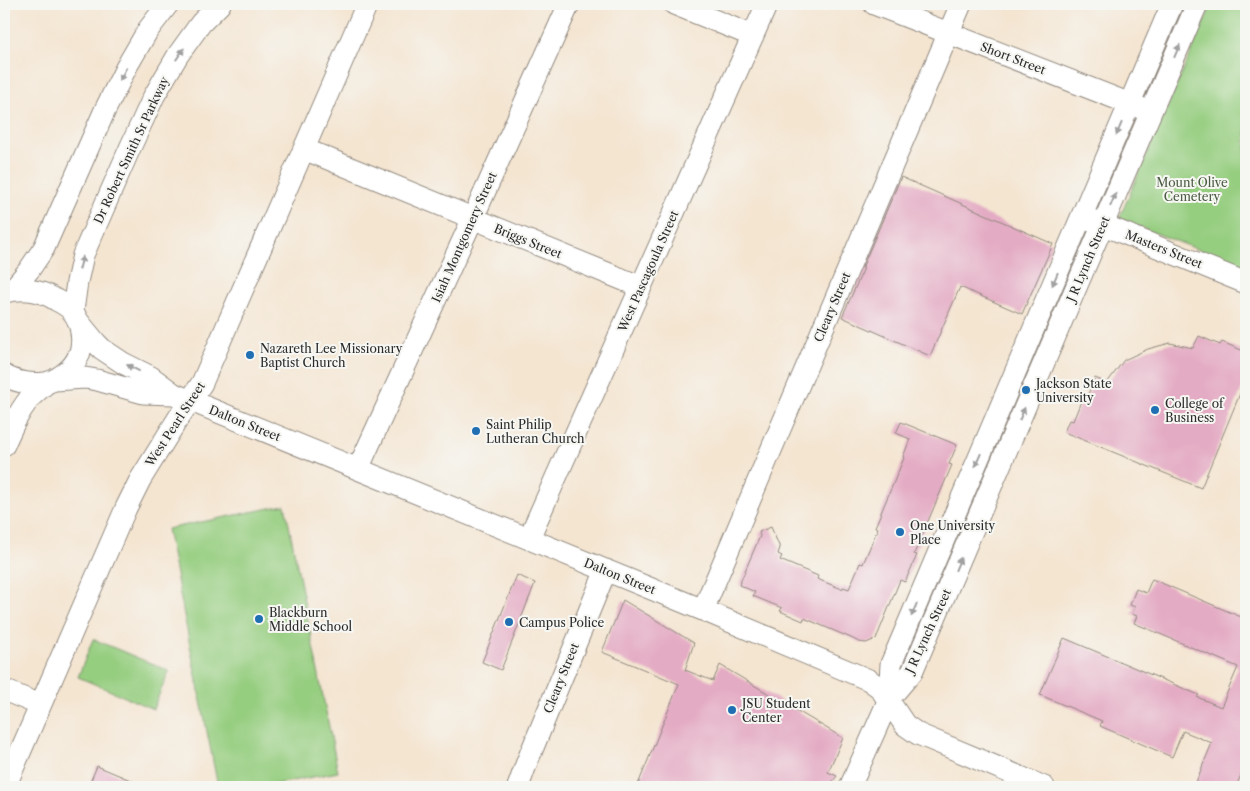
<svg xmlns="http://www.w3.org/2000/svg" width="1250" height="791" viewBox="0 0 1250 791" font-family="'Libre Caslon Text',serif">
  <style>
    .green { fill: #96ce80; stroke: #607c56 }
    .building { fill: #e4acc4 }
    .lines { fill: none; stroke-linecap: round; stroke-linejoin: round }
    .minor-casing { stroke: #90887e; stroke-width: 23 }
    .minor { stroke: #fff; stroke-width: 21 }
    .oneway { fill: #a0a0a0 }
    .poi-dot { fill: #1f6fb2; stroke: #f6f6f2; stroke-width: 2 }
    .labels { text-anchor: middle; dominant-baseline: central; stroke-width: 4; stroke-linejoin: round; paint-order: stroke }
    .street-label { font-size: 12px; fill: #2b2b2b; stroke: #f6f6f2 }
    .park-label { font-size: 12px; fill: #4b5c44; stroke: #f6f6f2 }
    .poi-label { font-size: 12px; fill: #2b2b2b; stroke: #f6f6f2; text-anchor: start }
  </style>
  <rect width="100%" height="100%" fill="#f6f6f2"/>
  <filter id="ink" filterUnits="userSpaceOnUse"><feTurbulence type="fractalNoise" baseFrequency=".02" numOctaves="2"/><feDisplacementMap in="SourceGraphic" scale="10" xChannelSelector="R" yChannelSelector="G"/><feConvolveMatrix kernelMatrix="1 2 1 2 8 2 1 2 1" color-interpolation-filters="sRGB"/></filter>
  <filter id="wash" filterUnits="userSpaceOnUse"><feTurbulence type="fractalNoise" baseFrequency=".0096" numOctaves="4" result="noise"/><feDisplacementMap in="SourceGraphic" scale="20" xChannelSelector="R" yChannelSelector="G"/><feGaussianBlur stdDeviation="1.12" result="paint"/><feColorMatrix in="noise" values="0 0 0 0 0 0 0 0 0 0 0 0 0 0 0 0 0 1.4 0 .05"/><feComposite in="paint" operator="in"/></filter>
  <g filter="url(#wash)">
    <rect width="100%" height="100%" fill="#f4e5d1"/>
    <path class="green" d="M1212,4H1246V268L1119,219Z
      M285,505L338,772L261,787H218L167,529Z
      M93,639L169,671L153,709L78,677Z"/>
    <g id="blocks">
      <path class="building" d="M901,177L1053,244L1022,314L960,287L930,356L842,317L864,268H862Z
        M1199,336L1220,345L1222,342L1246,352V379L1201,488L1064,432L1069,420L1073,421L1082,399L1085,401L1095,378L1107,383L1124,360L1148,349L1170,343L1193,348Z
        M901,422L957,445L949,464L952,465L914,554L917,555L905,582L900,580L876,639L866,643L859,642L851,638L804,618L803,621L780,611L782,608L753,596L755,592L739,585L760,536L759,532L771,527L780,548L778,554L782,556L780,560L818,576L817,579L842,589L843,587L849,589L860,563L863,564L878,528L875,527L904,458L903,457L910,439L896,433Z
        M517,575L535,583L501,670L482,662Z
        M1152,579L1246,619V763L1236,787H1194L1212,743L1183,731L1172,757L1100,726L1102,721L1040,695L1064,638L1199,695L1197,697L1221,707L1238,667L1134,623L1137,616L1132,614L1135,607L1130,605L1136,589L1146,593Z
        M623,600L694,643L685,670L713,681L720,665L843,738L828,772L837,776L828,787H637L679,684L602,652Z
        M97,766L147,787H88Z"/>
    </g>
  </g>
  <g filter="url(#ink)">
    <use href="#blocks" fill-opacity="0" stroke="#90887e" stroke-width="1"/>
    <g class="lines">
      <g class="minor-casing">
        <path id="minor" d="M674,4L753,36
          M874,4L1143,109
          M304,149L641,287
          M1089,219L1246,283
          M12,290L29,270L44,248L105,110L127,66L148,30L168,4
          M73,311L77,282L83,255L130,148L154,96L178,55L201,23L220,4
          M78,321L96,343L102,349L123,363L151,377L174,394L703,610L869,680L880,688L905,725L918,734L1044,787
          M4,375C15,382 31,385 45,383C51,382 57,379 62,375C77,365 84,350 81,332C80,324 77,317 72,311C68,306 62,303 56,300C39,289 24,288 4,292
          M55,380L85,378L97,380L143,393L174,394
          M4,445C11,429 18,413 29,399C34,393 41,388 47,383
          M358,469L473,218L569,4
          M529,538L767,4
          M703,610L961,4
          M4,690L40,705
          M889,699L891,664L1172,4
          M5,787L126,508L140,480L179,417L202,383L367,4
          M518,787L527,762L606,570
          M850,787L889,699L912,672L1197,4"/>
      </g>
      <use href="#minor" class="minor"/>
    </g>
    <defs><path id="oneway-solid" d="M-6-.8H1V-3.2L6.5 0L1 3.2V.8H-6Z" transform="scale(1.25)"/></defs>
    <g class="oneway">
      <use href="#oneway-solid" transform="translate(1177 51) rotate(-67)"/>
      <use href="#oneway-solid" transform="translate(180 54) rotate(-56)"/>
      <use href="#oneway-solid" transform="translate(123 74) rotate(117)"/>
      <use href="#oneway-solid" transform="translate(1119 129) rotate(113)"/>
      <use href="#oneway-solid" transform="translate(1113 200) rotate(-67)"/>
      <use href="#oneway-solid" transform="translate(81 263) rotate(-75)"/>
      <use href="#oneway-solid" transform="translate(1055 279) rotate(113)"/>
      <use href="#oneway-solid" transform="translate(133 368) rotate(-153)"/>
      <use href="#oneway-solid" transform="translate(1022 414) rotate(-67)"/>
      <use href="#oneway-solid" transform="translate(978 460) rotate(113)"/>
      <use href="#oneway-solid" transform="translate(958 564) rotate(-67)"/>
      <use href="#oneway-solid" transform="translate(914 610) rotate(113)"/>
    </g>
  </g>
  <g class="poi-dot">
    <circle cx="250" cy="355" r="5"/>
    <circle cx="1026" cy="390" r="5"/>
    <circle cx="1155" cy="410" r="5"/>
    <circle cx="476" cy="431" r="5"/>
    <circle cx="900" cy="532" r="5"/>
    <circle cx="259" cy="619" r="5"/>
    <circle cx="509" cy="622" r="5"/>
    <circle cx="732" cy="710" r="5"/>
  </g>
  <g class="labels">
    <g class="street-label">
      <text transform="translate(1013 58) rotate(21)">Short Street</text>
      <text transform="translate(131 150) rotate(-65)">Dr Robert Smith Sr Parkway</text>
      <text transform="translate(464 237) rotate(-66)">Isiah Montgomery Street</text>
      <text transform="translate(528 241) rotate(22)">Briggs Street</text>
      <text transform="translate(1164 249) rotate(22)">Masters Street</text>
      <text transform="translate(1088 259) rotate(-67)">J R Lynch Street</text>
      <text transform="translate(648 271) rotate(-66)">West Pascagoula Street</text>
      <text transform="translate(832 307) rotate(-67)">Cleary Street</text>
      <text transform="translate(245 423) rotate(22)">Dalton Street</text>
      <text transform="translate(175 424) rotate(-57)">West Pearl Street</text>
      <text transform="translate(620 576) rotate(22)">Dalton Street</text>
      <text transform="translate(928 631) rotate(-65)">J R Lynch Street</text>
      <text transform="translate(561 678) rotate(-68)">Cleary Street</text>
    </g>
    <g class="park-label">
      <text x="1192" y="182">Mount Olive<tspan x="1192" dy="14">Cemetery</tspan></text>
    </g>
    <g class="poi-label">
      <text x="260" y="348">Nazareth Lee Missionary<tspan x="260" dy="14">Baptist Church</tspan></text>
      <text x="1036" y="383">Jackson State<tspan x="1036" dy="14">University</tspan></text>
      <text x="1165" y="403">College of<tspan x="1165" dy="14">Business</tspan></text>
      <text x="486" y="424">Saint Philip<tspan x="486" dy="14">Lutheran Church</tspan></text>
      <text x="910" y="525">One University<tspan x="910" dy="14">Place</tspan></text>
      <text x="269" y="612">Blackburn<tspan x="269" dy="14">Middle School</tspan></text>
      <text x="519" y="622">Campus Police</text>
      <text x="742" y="703">JSU Student<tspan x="742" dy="14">Center</tspan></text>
    </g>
  </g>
  <rect width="1250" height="791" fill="none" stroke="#f6f6f2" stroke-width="20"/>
</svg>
